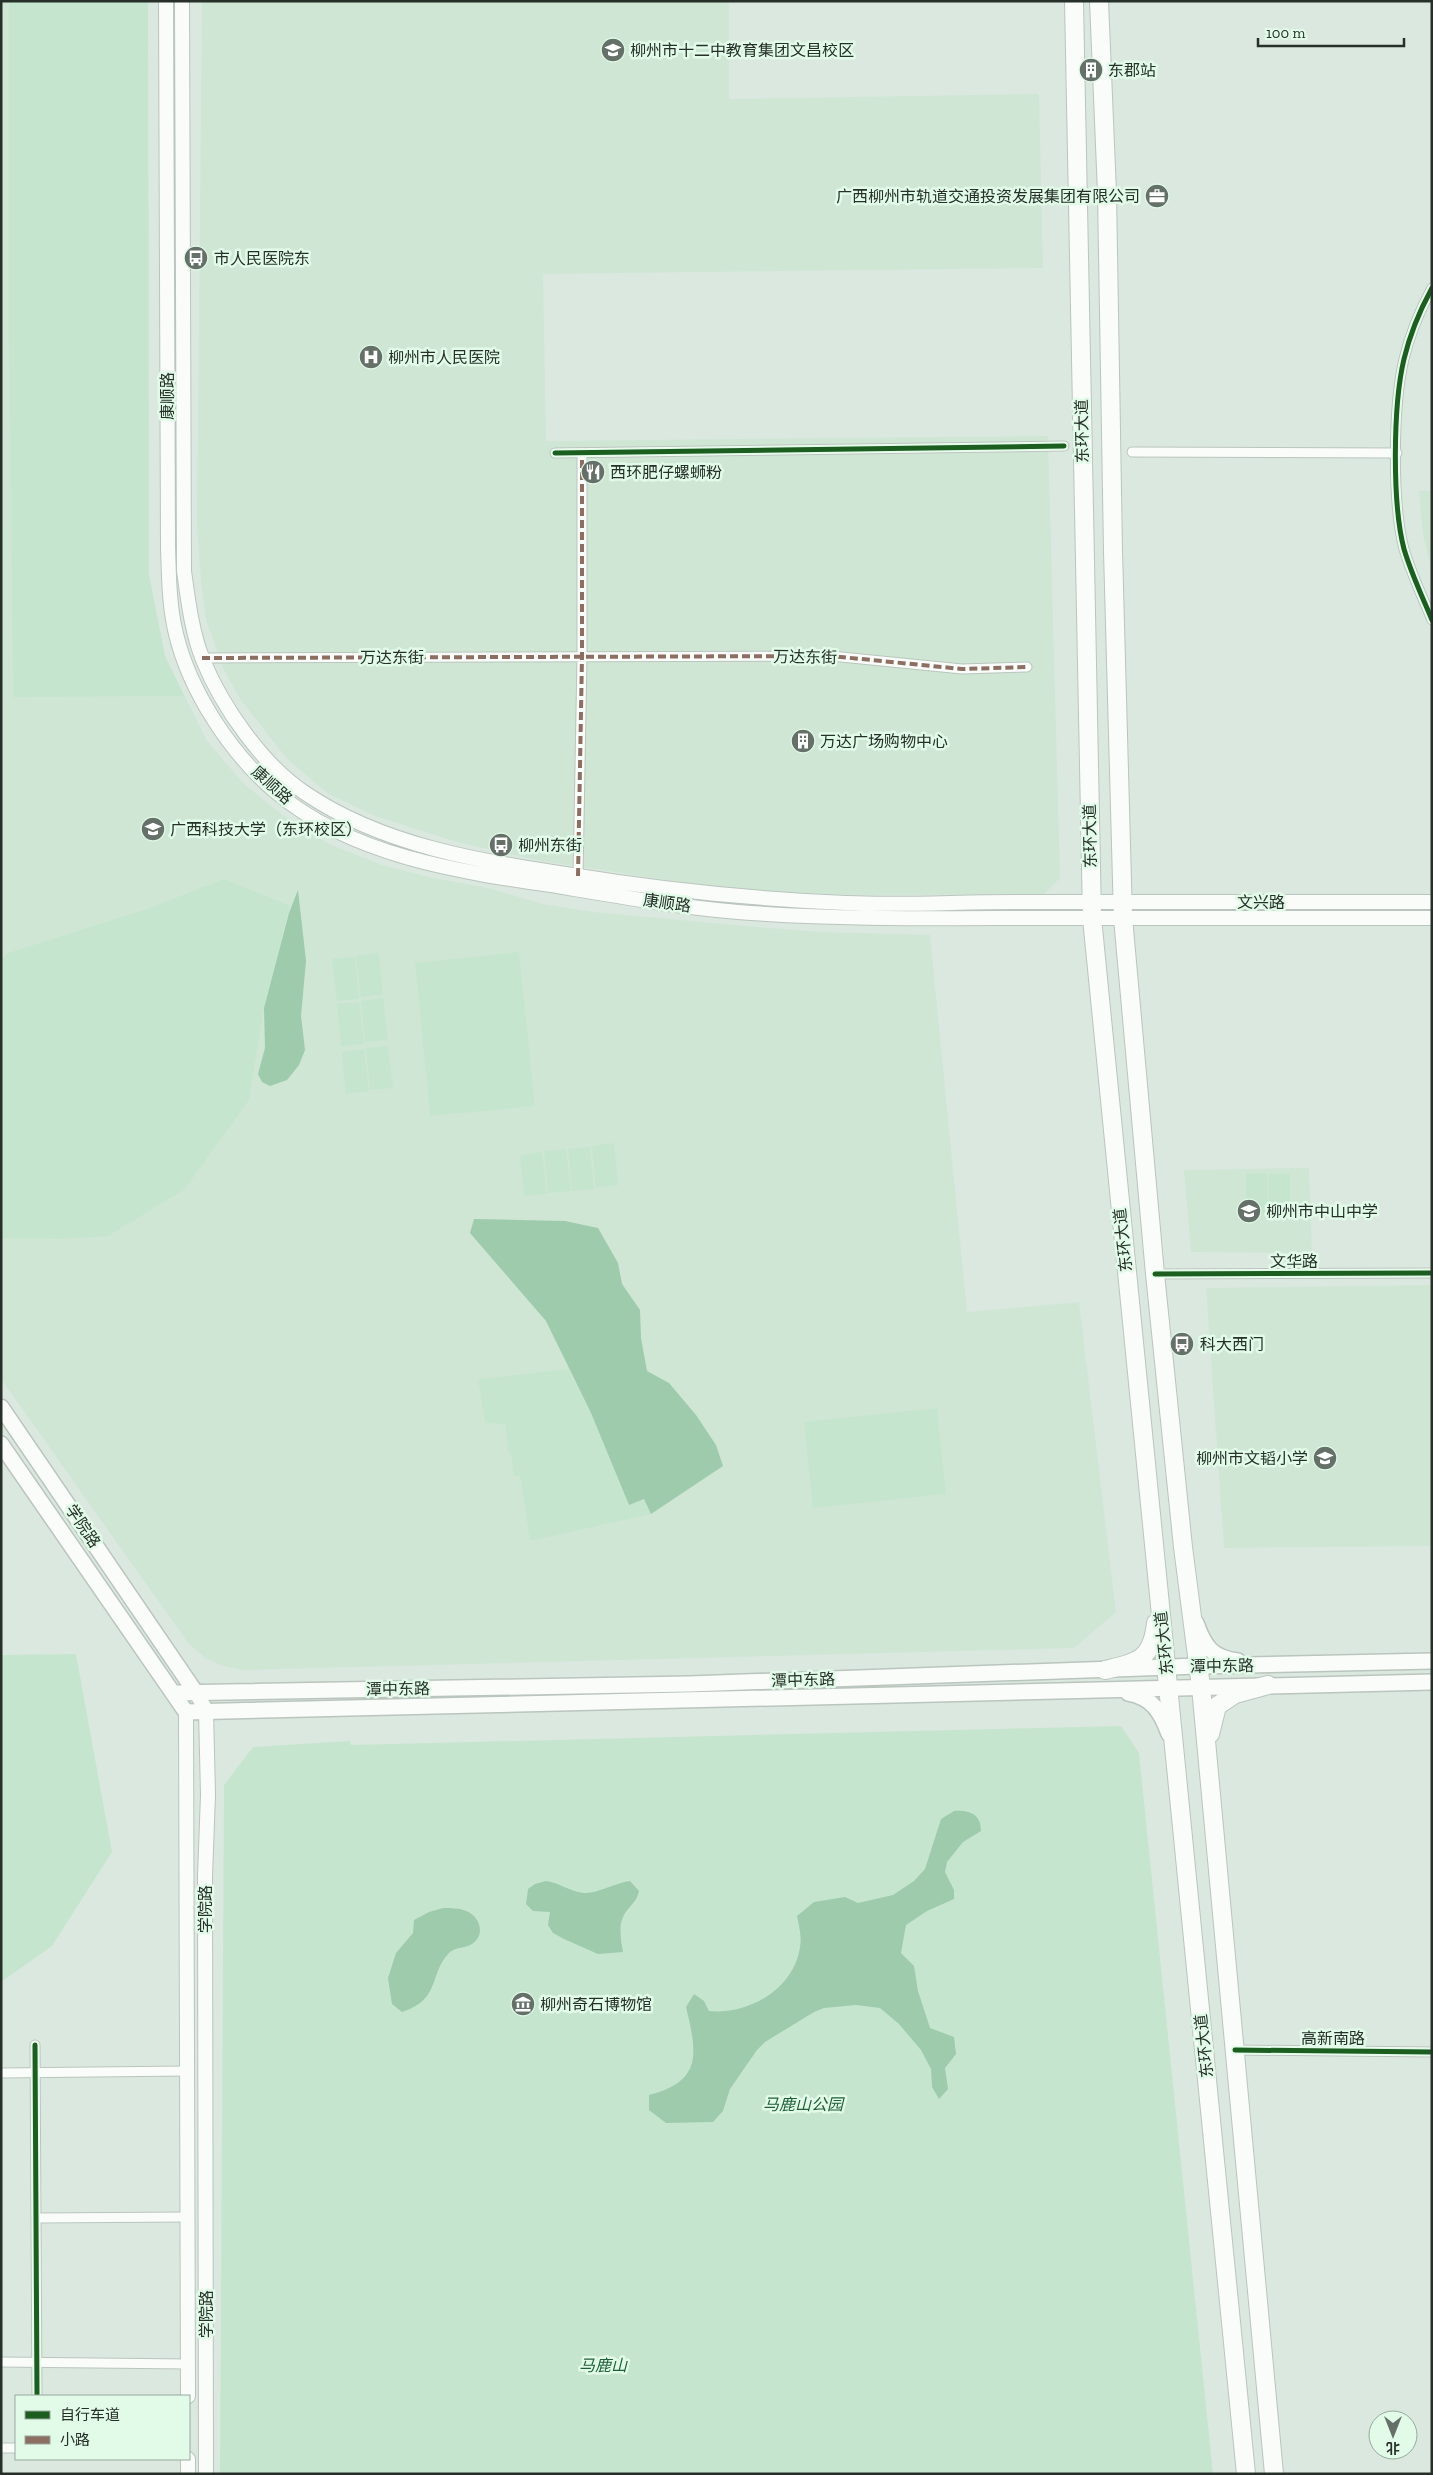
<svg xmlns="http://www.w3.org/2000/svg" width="1433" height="2475" viewBox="0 0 1433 2475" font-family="'Zilla Slab','Noto Sans SC',serif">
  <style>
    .built { fill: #cfe6d5 }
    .green { fill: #c6e5cf }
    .water { fill: #9dcbab }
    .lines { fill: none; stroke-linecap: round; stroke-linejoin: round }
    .street-casing { stroke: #bac5bd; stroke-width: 11 }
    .secondary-casing { stroke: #bac5bd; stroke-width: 16 }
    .primary-casing { stroke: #bac5bd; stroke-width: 18 }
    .highway-casing { stroke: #bac5bd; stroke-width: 20 }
    .street { stroke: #fafcfa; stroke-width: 9 }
    .secondary { stroke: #fafcfa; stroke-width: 14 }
    .primary { stroke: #fafcfa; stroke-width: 15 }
    .highway { stroke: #fafcfa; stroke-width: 18 }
    .quiet { stroke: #8d6e63; stroke-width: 4; stroke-dasharray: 8 4; stroke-linecap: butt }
    .cycleway-casing { stroke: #e2fbe9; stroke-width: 8 }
    .cycleway { stroke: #1b5e20; stroke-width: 5 }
    .labels { text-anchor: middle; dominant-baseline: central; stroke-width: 5; stroke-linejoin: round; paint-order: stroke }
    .poi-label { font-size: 16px; fill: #263029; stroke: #e2fbe9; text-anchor: start }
    .street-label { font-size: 16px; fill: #263029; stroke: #e2fbe9 }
    .park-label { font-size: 16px; font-style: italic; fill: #1e5f38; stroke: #e2fbe9 }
  </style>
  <rect width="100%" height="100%" fill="#dbe8df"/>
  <path class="built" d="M1,1H148L149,575L165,656L207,741L243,783L281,814L329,844L382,865L433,878L488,888L543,904L593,912L757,927L822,932L930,935L967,1312L1079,1302L1116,1612L1074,1648L244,1670L223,1666L206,1659L188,1643L1,1379Z
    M202,1H729V99L1039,94L1043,268L543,274L546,441L1048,436L1060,878L1044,894L862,895L772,892L694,884L536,860L457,842L375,816L329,794L287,759L240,699L223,668L206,620L201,583L197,525Z
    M1419,491H1432V571L1423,534Z
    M1309,1168L1312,1253L1191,1252L1184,1170Z
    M1431,1285L1432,1546L1224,1548L1206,1288Z"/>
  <path class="green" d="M9,1H148L149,575L165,656L184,696L13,697L9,335Z
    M224,879L290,906L264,1008L249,1100L184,1190L108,1236L59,1239L1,1238V960L8,953L147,909Z
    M519,952L535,1106L430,1116L415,963Z
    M379,953L383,995L361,997L356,956Z
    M355,957L359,999L337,1001L332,959Z
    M383,998L388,1040L365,1042L361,1001Z
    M359,1002L364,1044L341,1046L337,1004Z
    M388,1046L393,1088L370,1090L366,1048Z
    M364,1049L369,1091L346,1094L342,1052Z
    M614,1143L618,1185L596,1188L592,1146Z
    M590,1147L594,1189L572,1191L568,1149Z
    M566,1149L571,1191L548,1193L544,1151Z
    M542,1152L547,1194L524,1196L520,1155Z
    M1267,1173L1268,1214L1246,1215V1174Z
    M1269,1174H1290V1215H1269Z
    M568,1369L591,1413L629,1505L644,1499L651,1514L530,1541L520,1475L514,1476L511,1454L508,1453L505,1424L485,1423L478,1379Z
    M937,1408L946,1494L813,1508L804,1422Z
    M76,1654L112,1852L52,1946L1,1982V1655Z
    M1121,1726L1139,1753L1213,2474H220L224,1785L253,1747L350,1741L351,1745Z"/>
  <path class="water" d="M298,890L306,961L301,1016L305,1050L299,1065L287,1080L270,1086L262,1082L258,1074L265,1048L264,1008L289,913Z
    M474,1219L565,1221L598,1228L618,1263L622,1284L640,1310L641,1338L647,1371L669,1383L696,1415L716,1445L723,1466L651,1514L644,1499L629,1505L591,1413L546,1321L470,1233Z
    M954,1811C968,1810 981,1813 981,1831L963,1842L947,1862L945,1872L954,1890V1899L927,1911L906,1925L901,1953L914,1966L918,1991L930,2028L954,2037L956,2054L945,2068L948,2089L939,2099L932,2087L931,2069L921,2050L899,2024L880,2008L856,2005L824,2008L814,2012L765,2042L757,2050L730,2089L723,2111L713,2122L666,2123L649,2110V2095C703,2081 697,2053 686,2007L694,1994L704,2001L709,2011C749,2015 794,1989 800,1947C802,1937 799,1926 797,1916L814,1902L845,1897L858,1903L893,1895L914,1881L925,1869L941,1819Z
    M546,1881C560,1883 571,1892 584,1893C596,1894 615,1883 630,1881L639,1891C637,1902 629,1906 624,1915C618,1925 621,1941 623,1952L598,1954L564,1939L553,1933L548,1925L550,1912L533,1911L526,1904L528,1889L535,1884Z
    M443,1908C451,1908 459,1908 466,1911C480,1916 486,1935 472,1944C466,1948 456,1947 450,1952C428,1974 442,1999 402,2012L392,2004L388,1978L396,1953L413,1933L414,1920L429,1912Z"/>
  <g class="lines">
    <g class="street-casing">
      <path id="street" d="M1432,288C1420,310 1410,334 1404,359C1393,405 1392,503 1404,549C1411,573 1422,596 1432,620
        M1132,452L1397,453
        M555,453L1064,446
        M202,658L831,656L962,669L1027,667
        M578,876L582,657V453
        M1155,1274L1432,1273
        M35,2045L37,2396
        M1235,2050L1432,2052
        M1,2073L187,2071
        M37,2218L187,2217
        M1,2362L188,2364
        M1,2448H16"/>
    </g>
    <g class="secondary-casing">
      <path id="secondary" d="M166,1L168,547C169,576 169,606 176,634C190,692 231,754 276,792C353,857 461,872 557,886C617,896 677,907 738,912C842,920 947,918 1052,918C1178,917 1305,918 1432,918
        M182,1L184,571C188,600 192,633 203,660C222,707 263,765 305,793C383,846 480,861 572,875C663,890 754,899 846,903C907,906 968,901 1029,902C1164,902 1298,902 1432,902
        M196,1693L206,1710L208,1795L205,1876L206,2474
        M186,1712L188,2396
        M188,2459V2474"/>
    </g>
    <g class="primary-casing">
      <path id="primary" d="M1,1407L196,1693
        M1,1444L186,1712L1432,1682
        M1196,1623C1204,1646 1212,1658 1238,1661
        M173,1693L689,1684L1198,1666L1432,1661
        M1128,1693C1152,1697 1161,1712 1169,1734"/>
    </g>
    <g class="highway-casing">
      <path id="highway" d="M1074,1L1092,918L1246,2474
        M1099,1L1107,193L1113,551L1123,918L1155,1274L1183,1547L1201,1687L1274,2474
        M1105,1670C1138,1662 1152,1660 1156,1623
        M1210,1734L1217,1706L1235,1694L1268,1685"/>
    </g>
    <use href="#street" class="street"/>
    <use href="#secondary" class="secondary"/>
    <use href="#primary" class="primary"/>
    <use href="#highway" class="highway"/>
    <path class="quiet" d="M202,658L831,656L962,669L1027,667
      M578,876L582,657V453"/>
    <g class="cycleway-casing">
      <path id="cycleway" d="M1432,288C1420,310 1410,334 1404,359C1393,405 1392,503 1404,549C1411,573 1422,596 1432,620
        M555,453L1064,446
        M1155,1274L1432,1273
        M35,2045L37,2396
        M1235,2050L1432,2052"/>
    </g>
    <use href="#cycleway" class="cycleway"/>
  </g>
  <defs>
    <g id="school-disc" transform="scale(1.25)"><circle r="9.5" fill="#657069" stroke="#e2fbe9"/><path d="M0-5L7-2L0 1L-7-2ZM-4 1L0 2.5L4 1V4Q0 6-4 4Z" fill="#fff"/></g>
    <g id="building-disc" transform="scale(1.25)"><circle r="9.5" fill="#657069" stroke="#e2fbe9"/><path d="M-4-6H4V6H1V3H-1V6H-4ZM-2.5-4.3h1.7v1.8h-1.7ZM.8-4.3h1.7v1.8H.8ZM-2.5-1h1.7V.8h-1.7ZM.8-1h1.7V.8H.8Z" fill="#fff"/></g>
    <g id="office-disc" transform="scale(1.25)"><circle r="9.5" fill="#657069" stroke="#e2fbe9"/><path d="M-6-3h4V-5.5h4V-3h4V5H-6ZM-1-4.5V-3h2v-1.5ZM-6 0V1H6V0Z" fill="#fff"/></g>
    <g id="bus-disc" transform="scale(1.25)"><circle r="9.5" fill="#657069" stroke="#e2fbe9"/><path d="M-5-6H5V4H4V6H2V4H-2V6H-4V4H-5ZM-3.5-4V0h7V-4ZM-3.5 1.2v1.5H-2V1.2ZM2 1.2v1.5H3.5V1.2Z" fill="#fff"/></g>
    <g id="hospital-disc" transform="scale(1.25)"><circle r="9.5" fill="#657069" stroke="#e2fbe9"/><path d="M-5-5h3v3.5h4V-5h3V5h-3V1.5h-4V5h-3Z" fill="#fff"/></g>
    <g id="restaurant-disc" transform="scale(1.25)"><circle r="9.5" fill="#657069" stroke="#e2fbe9"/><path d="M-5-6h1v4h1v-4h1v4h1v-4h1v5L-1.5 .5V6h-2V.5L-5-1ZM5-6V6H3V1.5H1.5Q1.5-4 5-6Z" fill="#fff"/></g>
    <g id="university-disc" transform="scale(1.25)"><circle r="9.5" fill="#657069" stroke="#e2fbe9"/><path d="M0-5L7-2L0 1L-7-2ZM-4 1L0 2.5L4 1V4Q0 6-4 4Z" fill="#fff"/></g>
    <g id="museum-disc" transform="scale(1.25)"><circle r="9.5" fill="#657069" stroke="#e2fbe9"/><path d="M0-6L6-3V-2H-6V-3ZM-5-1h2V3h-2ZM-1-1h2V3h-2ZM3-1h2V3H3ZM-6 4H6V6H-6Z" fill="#fff"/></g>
  </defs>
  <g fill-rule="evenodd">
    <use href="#school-disc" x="613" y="50"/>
    <use href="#building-disc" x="1091" y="70"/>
    <use href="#office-disc" x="1157" y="196"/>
    <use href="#bus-disc" x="196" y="258"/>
    <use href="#hospital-disc" x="371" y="357"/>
    <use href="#restaurant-disc" x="593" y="472"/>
    <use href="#building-disc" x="803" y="741"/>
    <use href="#university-disc" x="153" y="829"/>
    <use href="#bus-disc" x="501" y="845"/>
    <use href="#school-disc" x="1249" y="1211"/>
    <use href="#bus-disc" x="1182" y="1344"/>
    <use href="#school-disc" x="1325" y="1458"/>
    <use href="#museum-disc" x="523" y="2004"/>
  </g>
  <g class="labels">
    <g class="poi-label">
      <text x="630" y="50">柳州市十二中教育集团文昌校区</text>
      <text x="1108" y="70">东郡站</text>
      <text x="1140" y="196" text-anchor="end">广西柳州市轨道交通投资发展集团有限公司</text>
      <text x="214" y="258">市人民医院东</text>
      <text x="388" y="357">柳州市人民医院</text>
      <text x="610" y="472">西环肥仔螺蛳粉</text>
      <text x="820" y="741">万达广场购物中心</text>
      <text x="170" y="829">广西科技大学（东环校区）</text>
      <text x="518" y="845">柳州东街</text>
      <text x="1266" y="1211">柳州市中山中学</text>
      <text x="1200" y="1344">科大西门</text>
      <text x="1308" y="1458" text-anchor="end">柳州市文韬小学</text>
      <text x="540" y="2004">柳州奇石博物馆</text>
    </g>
    <g class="street-label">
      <text transform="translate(167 396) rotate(-90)">康顺路</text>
      <text transform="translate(1082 431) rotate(-91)">东环大道</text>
      <text x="392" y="657">万达东街</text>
      <text transform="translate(805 657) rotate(1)">万达东街</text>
      <text transform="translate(272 785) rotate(42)">康顺路</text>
      <text transform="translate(1090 836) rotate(-91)">东环大道</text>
      <text x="1261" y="902">文兴路</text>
      <text transform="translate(667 903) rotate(8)">康顺路</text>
      <text transform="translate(1123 1240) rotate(-96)">东环大道</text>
      <text x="1294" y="1261">文华路</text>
      <text transform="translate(83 1526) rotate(56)">学院路</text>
      <text transform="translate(1164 1643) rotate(-96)">东环大道</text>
      <text transform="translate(1222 1666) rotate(-1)">潭中东路</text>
      <text transform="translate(803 1680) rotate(-2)">潭中东路</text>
      <text transform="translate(398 1689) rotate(-1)">潭中东路</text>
      <text transform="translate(205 1909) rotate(-90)">学院路</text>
      <text x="1333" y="2038">高新南路</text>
      <text transform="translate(1204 2046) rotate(-96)">东环大道</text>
      <text transform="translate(206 2314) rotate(-90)">学院路</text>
    </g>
    <g class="park-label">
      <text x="803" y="2104">马鹿山公园</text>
      <text x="603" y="2365">马鹿山</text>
    </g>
  </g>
  <rect width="1433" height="2475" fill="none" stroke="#263029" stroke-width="5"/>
  <rect x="15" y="2395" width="175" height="65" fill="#e2fbe9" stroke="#97aa9c"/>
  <rect x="25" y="2411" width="25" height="8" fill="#1b5e20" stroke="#97aa9c"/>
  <text x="60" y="2420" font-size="15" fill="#263029">自行车道</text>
  <rect x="25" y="2436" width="25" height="8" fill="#8d6e63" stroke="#97aa9c"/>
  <text x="60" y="2445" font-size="15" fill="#263029">小路</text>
  <g transform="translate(1393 2435) rotate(180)"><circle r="24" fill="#e2fbe9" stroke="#97aa9c"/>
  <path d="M0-4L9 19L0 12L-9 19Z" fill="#657069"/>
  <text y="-8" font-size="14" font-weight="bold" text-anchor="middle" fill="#263029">北</text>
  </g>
  <path d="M1258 38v8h146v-8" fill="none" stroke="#263029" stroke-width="2.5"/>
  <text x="1266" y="38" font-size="15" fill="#263029" stroke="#e2fbe9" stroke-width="4" paint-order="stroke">100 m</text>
</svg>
